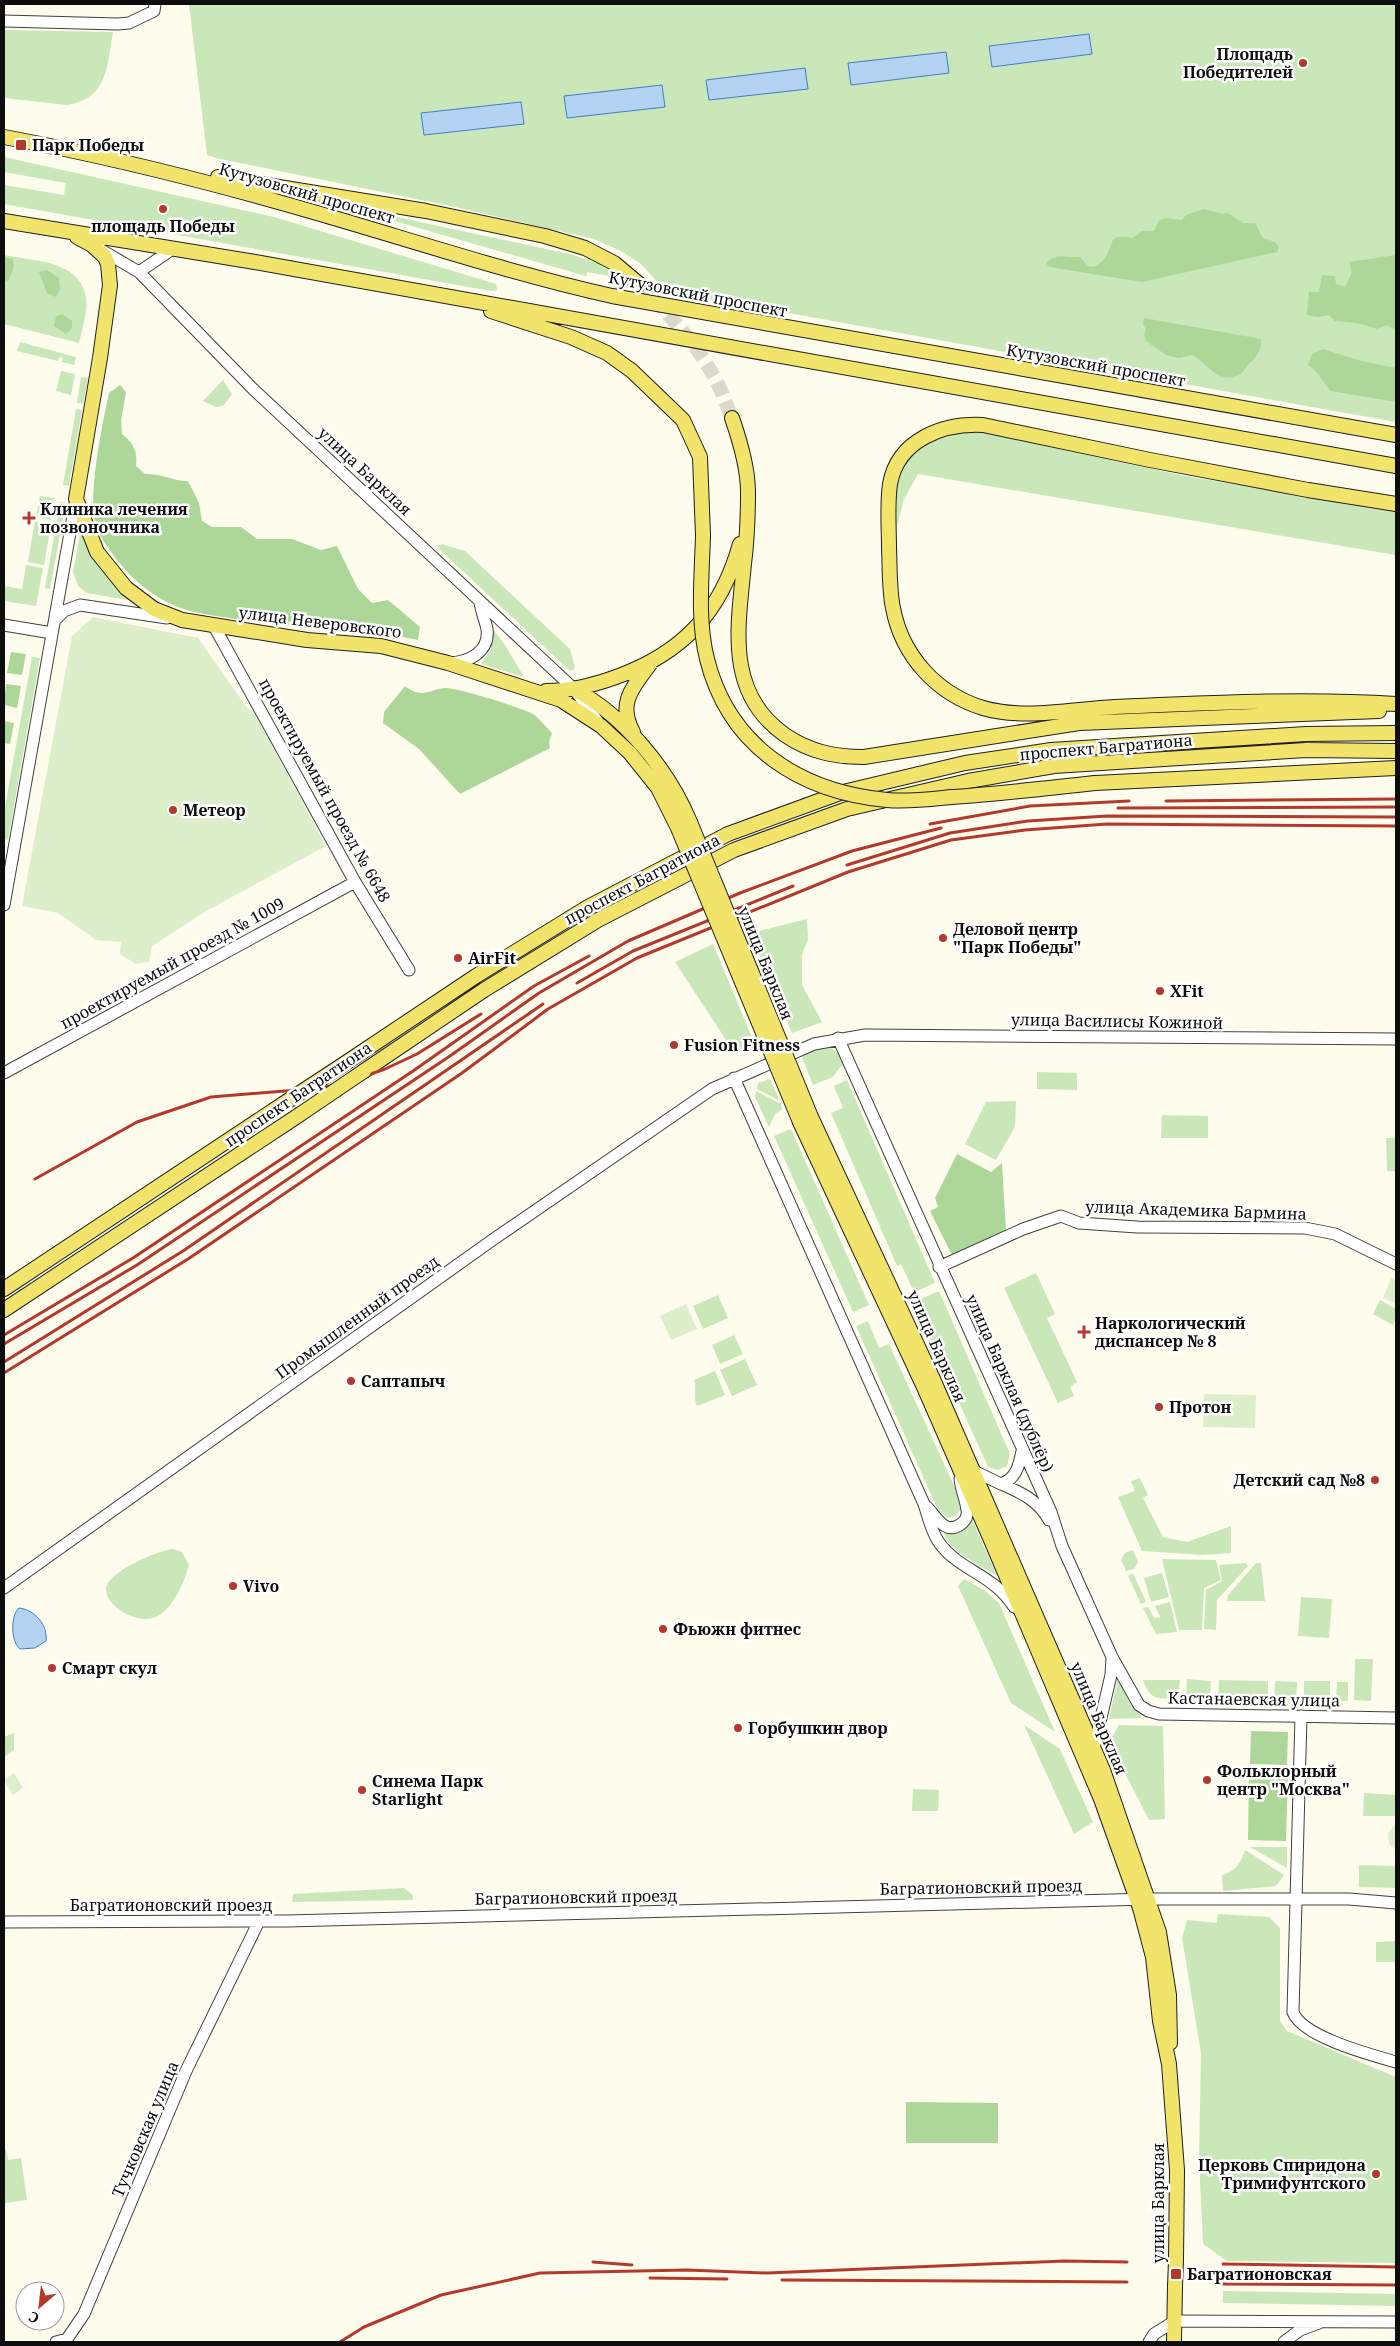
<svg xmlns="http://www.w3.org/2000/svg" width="1400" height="2346" viewBox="0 0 1400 2346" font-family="'Noto Serif',serif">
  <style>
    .green { fill: #cae7b9 }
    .forest { fill: #acd799 }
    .pitch { fill: #ddeeca }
    .water { fill: #b4d3f3; stroke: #3f7ec6 }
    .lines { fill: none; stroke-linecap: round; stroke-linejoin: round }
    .major-tunnel { stroke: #dad9cb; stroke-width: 14; stroke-dasharray: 14 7; stroke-linecap: butt }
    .minor-casing { stroke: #404040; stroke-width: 13 }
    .major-casing { stroke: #1e1e1e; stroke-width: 16 }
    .minor { stroke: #fff; stroke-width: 11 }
    .major { stroke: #f2e36a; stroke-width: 14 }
    .rail { stroke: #b6382c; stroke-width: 3 }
    .major-bridge-casing { stroke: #1e1e1e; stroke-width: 16; stroke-linecap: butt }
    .major-bridge { stroke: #f2e36a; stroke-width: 14 }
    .poi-dot { fill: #b6382c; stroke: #fff; stroke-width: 2 }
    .labels { text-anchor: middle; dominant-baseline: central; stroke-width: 5; stroke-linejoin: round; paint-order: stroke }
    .poi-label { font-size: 16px; font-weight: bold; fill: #0d0d0d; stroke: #fff; text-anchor: start }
    .street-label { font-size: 16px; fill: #0d0d0d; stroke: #fff }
  </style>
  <rect width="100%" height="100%" fill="#fefded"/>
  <path class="green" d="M189,4H1396V422L682,294L681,289L661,286L641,264L621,251L594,239L455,207L216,158L207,155Z
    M4,30L113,32C107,66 108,99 67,105L4,98Z
    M4,157L274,217L496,284L497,290L491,291L4,204V185L64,195L66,183L4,172Z
    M378,213L570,254L597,263L620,278L587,272L586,276L377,216Z
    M4,255C33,261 81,260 86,298C88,312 82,329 79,343L4,324Z
    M20,342L76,357L74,365L62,362L63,358L59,357L58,361L17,351Z
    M61,371L75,374L71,395L56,391Z
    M81,377L88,378L83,404L77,403Z
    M223,380L232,394L223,406L216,407L203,401Z
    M76,409L82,410L69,486L63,485Z
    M971,430L1185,476L1396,511V555L918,474L904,499L895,533L893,498L901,470L909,455L934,435Z
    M40,496L55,498L51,520L36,517Z
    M60,502L66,503L50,589L45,588Z
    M35,521L51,524L44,565L28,562Z
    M81,530C93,560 109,580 133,601L87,593L78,586L73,572Z
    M442,544L465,551L570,649L575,667L573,670L570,671L437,547Z
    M26,565L43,568L36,606L4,601V586L22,589Z
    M493,629L505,645L524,677L481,664L491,649Z
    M32,657L40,658L8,840L4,839V812Z
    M807,919L808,939L802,955V985L822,1022L792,1033L751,933Z
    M713,944L756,1047L734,1052L675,962Z
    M825,1045L843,1055L848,1065L840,1067L833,1077L813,1085L801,1055Z
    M1037,1072L1077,1073V1090L1037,1089Z
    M770,1079L780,1101L757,1089L758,1083Z
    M847,1080L935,1283L914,1292L901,1264L897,1266L831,1113L843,1108L834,1086Z
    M756,1091L781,1104L782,1109L775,1114L769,1127L755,1097Z
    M1016,1101L1015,1127L996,1160L965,1144L986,1102Z
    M1162,1115L1208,1116V1138H1161Z
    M791,1129L869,1305L853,1312L774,1136Z
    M1386,1138H1396V1171H1387Z
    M1036,1273L1055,1314L1047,1318L1077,1382L1070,1387L1074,1396L1058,1403L1004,1288Z
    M939,1291L1010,1454L1007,1466L998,1470L988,1467L914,1302Z
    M718,1295L728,1318L703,1329L693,1306Z
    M1380,1300L1396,1309V1318L1393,1325L1373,1314Z
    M868,1321L879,1348L889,1344L961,1501V1509L956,1516L948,1518L938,1510L856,1326Z
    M734,1335L743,1354L720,1364L712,1345Z
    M745,1359L757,1385L732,1396L720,1370Z
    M715,1371L725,1395L697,1406C693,1398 697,1390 694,1380Z
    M1140,1478L1148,1495L1143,1498L1163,1537L1187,1542L1231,1526V1553L1203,1555L1142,1551L1118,1497L1135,1491L1131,1481Z
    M972,1519L997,1576C984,1568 944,1548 944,1532C958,1534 965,1530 972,1519Z
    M173,1549L182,1552L189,1565C184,1582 174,1608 156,1617C139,1625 104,1607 106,1587C112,1570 156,1551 173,1549Z
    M1133,1550L1138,1562L1134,1569L1126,1571L1121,1560L1125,1553Z
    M1162,1559L1216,1560L1221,1580L1204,1588L1202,1630H1179Z
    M1246,1563L1248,1566L1217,1600L1216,1630L1204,1629L1206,1590L1222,1581L1219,1565Z
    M1256,1563H1261L1265,1601H1227L1228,1595Z
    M1133,1573L1146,1602L1141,1604L1128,1576Z
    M1162,1573L1169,1597L1151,1602L1144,1578Z
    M964,1579L984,1590L999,1603L1055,1732L1011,1703L958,1586Z
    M1301,1597L1332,1599L1329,1638L1298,1636Z
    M1170,1602L1177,1632L1156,1634L1143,1608L1148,1607L1154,1618L1160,1617L1155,1606Z
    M1355,1659H1373L1371,1701L1354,1700Z
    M1118,1677L1129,1702L1141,1716V1718L1109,1719Z
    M1187,1679L1211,1681L1210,1699L1186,1698Z
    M1143,1680H1180L1178,1698C1158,1698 1151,1702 1143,1680Z
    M1219,1680L1268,1681V1700L1218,1698Z
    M1275,1681L1297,1682L1296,1701L1274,1700Z
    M1304,1681H1330V1701L1304,1700Z
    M1337,1682H1348V1701H1336Z
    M1024,1725L1060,1749L1093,1822L1074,1834Z
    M1119,1725L1163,1726L1165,1819L1149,1820L1109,1742Z
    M14,1733V1750L4,1757V1737Z
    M913,1789L939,1790L938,1811H912Z
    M1364,1793L1396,1795V1816H1363Z
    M1250,1847H1287V1868Z
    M1245,1850L1284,1875L1276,1886L1223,1891L1222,1875C1236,1871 1240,1864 1245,1850Z
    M1359,1865L1396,1866V1888L1359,1887Z
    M404,1888L413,1895V1900L292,1902L293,1894Z
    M1218,1914L1269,1917L1280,1928V2021L1287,2031L1396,2077V2263L1227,2261L1203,2244L1199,2159L1201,2053L1182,1938L1187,1920L1217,1923Z
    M1396,1941V1962H1376V1942Z
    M4,2149H6L8,2160L21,2158L27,2200L4,2203Z
    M1223,2291L1396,2294V2306L1223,2303Z"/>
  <path class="forest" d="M1204,209L1222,214L1228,213L1243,223H1255L1263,238L1275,242L1279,247L1277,252L1142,282L1049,267L1046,263C1056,252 1067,258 1080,257L1088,266L1094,267C1097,265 1102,262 1104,259C1116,244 1105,233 1133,238L1142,231H1154L1159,220L1165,218L1182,220L1186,215Z
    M1396,255V330L1387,325L1377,329L1358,323L1335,321L1329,315L1318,317L1307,315L1309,292H1319L1322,275L1335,276L1336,284L1345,287L1352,272L1349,262Z
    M4,257L13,259C15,270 12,272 8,281L4,280Z
    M47,270L59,278L60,289L56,297L47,293L39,272Z
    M62,314L72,321V329L66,334L54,326L56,316Z
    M1144,318L1261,339C1262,349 1258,355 1250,363C1246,366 1245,371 1240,374C1219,386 1207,363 1192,355L1179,358L1166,355L1146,341L1144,335L1146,329L1143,324Z
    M1323,349L1361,361L1396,368V402L1331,391C1321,381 1320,373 1308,365L1312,354Z
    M120,385L126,392L121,420L122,434C133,443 138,451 136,466L145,474C160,473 172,481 188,481L199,503L202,521L212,527H241L257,539H292L321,550L337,546L358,589L372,603L388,600L420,627L418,640C358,627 296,628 235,619C212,615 186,613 165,601C147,592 130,576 117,560C107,547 97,533 94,517C90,486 102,425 109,393Z
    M11,652L26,654L22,675L7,673Z
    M6,684L21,686L17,708L4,705Z
    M405,686C422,699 428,690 445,688C455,687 523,708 533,714C540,719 546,727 552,733L549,742L550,748L460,794L419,749L383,723L384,712Z
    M4,721L14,723L10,744L4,743Z
    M957,1154L991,1172L1002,1163L1006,1231L952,1255L930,1211L938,1207L935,1198Z
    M1251,1731L1288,1732L1287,1765L1250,1764Z
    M1249,1772L1288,1773L1286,1841L1248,1840Z
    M906,2102L998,2103V2143H906Z"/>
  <path class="pitch" d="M93,617L198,638L248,709L253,710L326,846L208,910L152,946L149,962L136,964L120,954L121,942L96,940L58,913L22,906L72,636Z
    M1391,1278L1396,1280V1303L1383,1298Z
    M686,1304L697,1329L671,1340L660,1316Z
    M1204,1394L1256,1395L1255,1428L1203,1427Z
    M14,1773L23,1788L13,1795L4,1780Z
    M1396,1824V1850L1389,1844L1388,1833Z"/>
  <path class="water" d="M1089,34L1092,54L992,67L989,46Z
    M946,52L949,73L851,85L848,63Z
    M805,68L808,89L709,100L706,80Z
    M662,85L665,107L567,118L564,96Z
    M521,102L524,124L424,135L421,113Z
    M19,1608C35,1610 48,1625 46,1641L35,1648L20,1649C11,1642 10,1616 19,1608Z"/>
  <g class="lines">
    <path class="major-tunnel" d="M639,284C666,312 694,340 713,375C721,388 726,404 732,418"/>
    <g class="minor-casing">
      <path id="minor" d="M4,21L118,24L129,23L154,11L155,4
        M98,248L139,272L253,389L574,689L598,722
        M139,272L174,248
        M55,620L64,611L80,605L167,618
        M4,625L52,633
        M214,626L355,882L409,970
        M450,663C469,662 490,652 487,629C485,620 481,611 480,602
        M4,905L76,499
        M838,1038L1051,1512L1062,1546L1112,1657L1139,1705L1148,1711L1159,1714L1396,1718
        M4,1073L355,882
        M734,1078L924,1504C928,1516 931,1530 938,1541C957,1570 994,1574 1014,1607
        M939,1267L1023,1229L1061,1216L1079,1223L1137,1227L1305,1228L1335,1234L1396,1264
        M974,1471L1001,1484C1016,1479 1019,1466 1022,1451
        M1001,1484C1020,1492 1038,1500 1049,1520
        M927,1507C936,1516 945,1536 961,1524C965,1521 968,1516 967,1510C966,1500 961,1490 960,1479
        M4,1588L491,1241L712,1089L814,1044L865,1035L1396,1039
        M1301,1716L1293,2012C1302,2037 1372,2055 1396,2062
        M1094,1748L1111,1675L1112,1657
        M4,1922L287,1921L1149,1899H1349L1396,1903
        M56,2342L67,2339L84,2314L186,2071L259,1921
        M1149,2342L1154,2334L1175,2321L1396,2322
        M1284,2342L1300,2330L1319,2323"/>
    </g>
    <g class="major-casing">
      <path id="major" d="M4,137C112,157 218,184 324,215C420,243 514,274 612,296L1396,435
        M218,177L426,211L545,236L585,248L614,263L639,284
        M4,221L255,262L1396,466
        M77,237L92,245L105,257L108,264L110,285L100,358L76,499L97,552L126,588L154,609L182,620L307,640L381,646L448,663L561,700L601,726L630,753L658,788L678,828
        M491,311L571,337L607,353L632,371L683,420L700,457L703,535
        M732,418C740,441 748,467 748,492C748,516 747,540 744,564C738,627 725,693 785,735C810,752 835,757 864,757L1079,723L1379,711
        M1396,504L1308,490L1150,460L983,425C944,423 898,439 890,484C887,505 889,527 889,548C890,568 889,589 893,608C902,656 937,694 983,708C1024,720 1073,709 1115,707C1209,703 1303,698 1396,704
        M574,689C624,716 668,769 690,822
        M546,691C570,691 594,685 616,677C683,653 721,612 740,544
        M633,732C617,703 633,687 650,664
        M1095,783L1396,768
        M344,1064L476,976L588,907L728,834L843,792L965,763L1051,750L1306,734L1396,733
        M364,1071L484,990L598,920L734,850L847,809L968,781L1054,766L1306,750L1396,751
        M811,1117L933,1379L1103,1770L1159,1932L1169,1995L1170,2043
        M800,1122L923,1385L991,1540L1101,1799L1140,1908L1153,1957L1160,2021L1169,2064L1177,2170L1176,2260
        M4,1289L283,1104
        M4,1310L299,1115
        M1174,2342L1175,2286"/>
    </g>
    <use href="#minor" class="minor"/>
    <use href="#major" class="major"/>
    <path class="rail" d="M1166,801L1396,799
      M1118,808L1396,807
      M930,824L1030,806L1129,801
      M847,865L950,833L1028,821L1107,816L1396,817
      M577,983L633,951L793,886
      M35,1179L137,1122L211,1097L322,1088L354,1080L385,1069L417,1054L481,1014
      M4,1335L133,1258L413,1071L534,986L589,956
      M4,1344L137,1265L450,1056L539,993L628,941L740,893L852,851L941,828
      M4,1362L183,1251L543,1004
      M4,1373L188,1259L462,1073L548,1009L637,958L848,872L951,840L1025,830L1107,824L1396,826
      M593,2262L632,2265
      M1223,2264L1396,2267
      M650,2278L727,2279
      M782,2280L1127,2282
      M1222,2284L1396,2285
      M340,2342L364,2327L441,2295L540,2273L687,2270L767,2273L1064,2261L1127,2262"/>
    <g class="major-bridge-casing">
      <path id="major-bridge" d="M703,535C702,575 697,619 707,659C729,747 801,792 887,800C908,802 931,799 952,797C999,794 1047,788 1095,783
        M690,822L811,1117
        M678,828L800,1122
        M283,1104L344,1064
        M299,1115L364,1071
        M1175,2286L1176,2260"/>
    </g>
    <use href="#major-bridge" class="major-bridge"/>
  </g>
  <g class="poi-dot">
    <circle cx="1303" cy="63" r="5"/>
    <rect x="15" y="139" width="12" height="12" rx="2.5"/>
    <circle cx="163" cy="209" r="5"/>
    <path d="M26.5 510.5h5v5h5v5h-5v5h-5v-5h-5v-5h5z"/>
    <circle cx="173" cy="810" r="5"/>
    <circle cx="943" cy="938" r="5"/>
    <circle cx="458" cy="958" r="5"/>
    <circle cx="1160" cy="991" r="5"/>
    <circle cx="674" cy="1045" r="5"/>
    <path d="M1081.5 1324.5h5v5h5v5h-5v5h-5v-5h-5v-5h5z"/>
    <circle cx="351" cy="1381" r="5"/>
    <circle cx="1159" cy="1407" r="5"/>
    <circle cx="1375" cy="1480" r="5"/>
    <circle cx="233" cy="1586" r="5"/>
    <circle cx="663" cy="1629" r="5"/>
    <circle cx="52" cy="1668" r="5"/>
    <circle cx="738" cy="1728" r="5"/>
    <circle cx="1207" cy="1780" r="5"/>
    <circle cx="362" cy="1790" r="5"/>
    <circle cx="1376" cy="2174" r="5"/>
    <rect x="1170" y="2268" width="12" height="12" rx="2.5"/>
  </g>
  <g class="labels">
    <g class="poi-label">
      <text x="1293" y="54" text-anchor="end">Площадь<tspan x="1293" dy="18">Победителей</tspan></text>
      <text x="32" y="145">Парк Победы</text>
      <text x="163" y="226" text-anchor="middle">площадь Победы</text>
      <text x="40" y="509">Клиника лечения<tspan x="40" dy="18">позвоночника</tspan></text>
      <text x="183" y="810">Метеор</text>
      <text x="953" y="929">Деловой центр<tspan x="953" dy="18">"Парк Победы"</tspan></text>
      <text x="468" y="958">AirFit</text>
      <text x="1170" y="991">XFit</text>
      <text x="684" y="1045">Fusion Fitness</text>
      <text x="1095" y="1323">Наркологический<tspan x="1095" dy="18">диспансер № 8</tspan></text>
      <text x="361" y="1381">Саптапыч</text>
      <text x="1169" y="1407">Протон</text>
      <text x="1365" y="1480" text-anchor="end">Детский сад №8</text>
      <text x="243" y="1586">Vivo</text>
      <text x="673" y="1629">Фьюжн фитнес</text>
      <text x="62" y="1668">Смарт скул</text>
      <text x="748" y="1728">Горбушкин двор</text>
      <text x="1217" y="1771">Фольклорный<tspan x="1217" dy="18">центр "Москва"</tspan></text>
      <text x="372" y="1781">Синема Парк<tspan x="372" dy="18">Starlight</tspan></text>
      <text x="1366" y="2165" text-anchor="end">Церковь Спиридона<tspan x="1366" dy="18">Тримифунтского</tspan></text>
      <text x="1187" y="2274">Багратионовская</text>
    </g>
    <g class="street-label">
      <text transform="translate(307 193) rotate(16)">Кутузовский проспект</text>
      <text transform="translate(698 294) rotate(11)">Кутузовский проспект</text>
      <text transform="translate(1096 365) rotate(10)">Кутузовский проспект</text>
      <text transform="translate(365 471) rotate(43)">улица Барклая</text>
      <text transform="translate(320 622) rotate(7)">улица Неверовского</text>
      <text transform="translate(1106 747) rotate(-5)">проспект Багратиона</text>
      <text transform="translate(325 790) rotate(61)">проектируемый проезд № 6648</text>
      <text transform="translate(642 879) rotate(-28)">проспект Багратиона</text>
      <text transform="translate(172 963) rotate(-29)">проектируемый проезд № 1009</text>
      <text transform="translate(766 963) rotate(68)">улица Барклая</text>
      <text transform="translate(1117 1021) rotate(1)">улица Василисы Кожиной</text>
      <text transform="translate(298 1094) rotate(-34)">проспект Багратиона</text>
      <text transform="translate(1196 1210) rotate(2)">улица Академика Бармина</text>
      <text transform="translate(357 1317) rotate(-36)">Промышленный проезд</text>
      <text transform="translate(937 1346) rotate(66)">улица Барклая</text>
      <text transform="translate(1010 1383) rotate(66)">улица Барклая (дублёр)</text>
      <text transform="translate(1254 1699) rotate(1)">Кастанаевская улица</text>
      <text transform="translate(1099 1718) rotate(67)">улица Барклая</text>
      <text transform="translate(981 1887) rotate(-1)">Багратионовский проезд</text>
      <text transform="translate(576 1897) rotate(-1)">Багратионовский проезд</text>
      <text x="171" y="1905">Багратионовский проезд</text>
      <text transform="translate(145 2129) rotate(-67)">Тучковская улица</text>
      <text transform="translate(1158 2203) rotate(-90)">улица Барклая</text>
    </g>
  </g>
  <rect width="1400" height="2346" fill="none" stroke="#0d0d0d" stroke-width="10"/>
  <g transform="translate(40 2306) rotate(208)"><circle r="24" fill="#ffffff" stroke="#9e9e9e"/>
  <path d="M0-4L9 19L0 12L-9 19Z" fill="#b6382c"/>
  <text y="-8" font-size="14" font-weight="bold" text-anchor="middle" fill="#0d0d0d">С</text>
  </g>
</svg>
